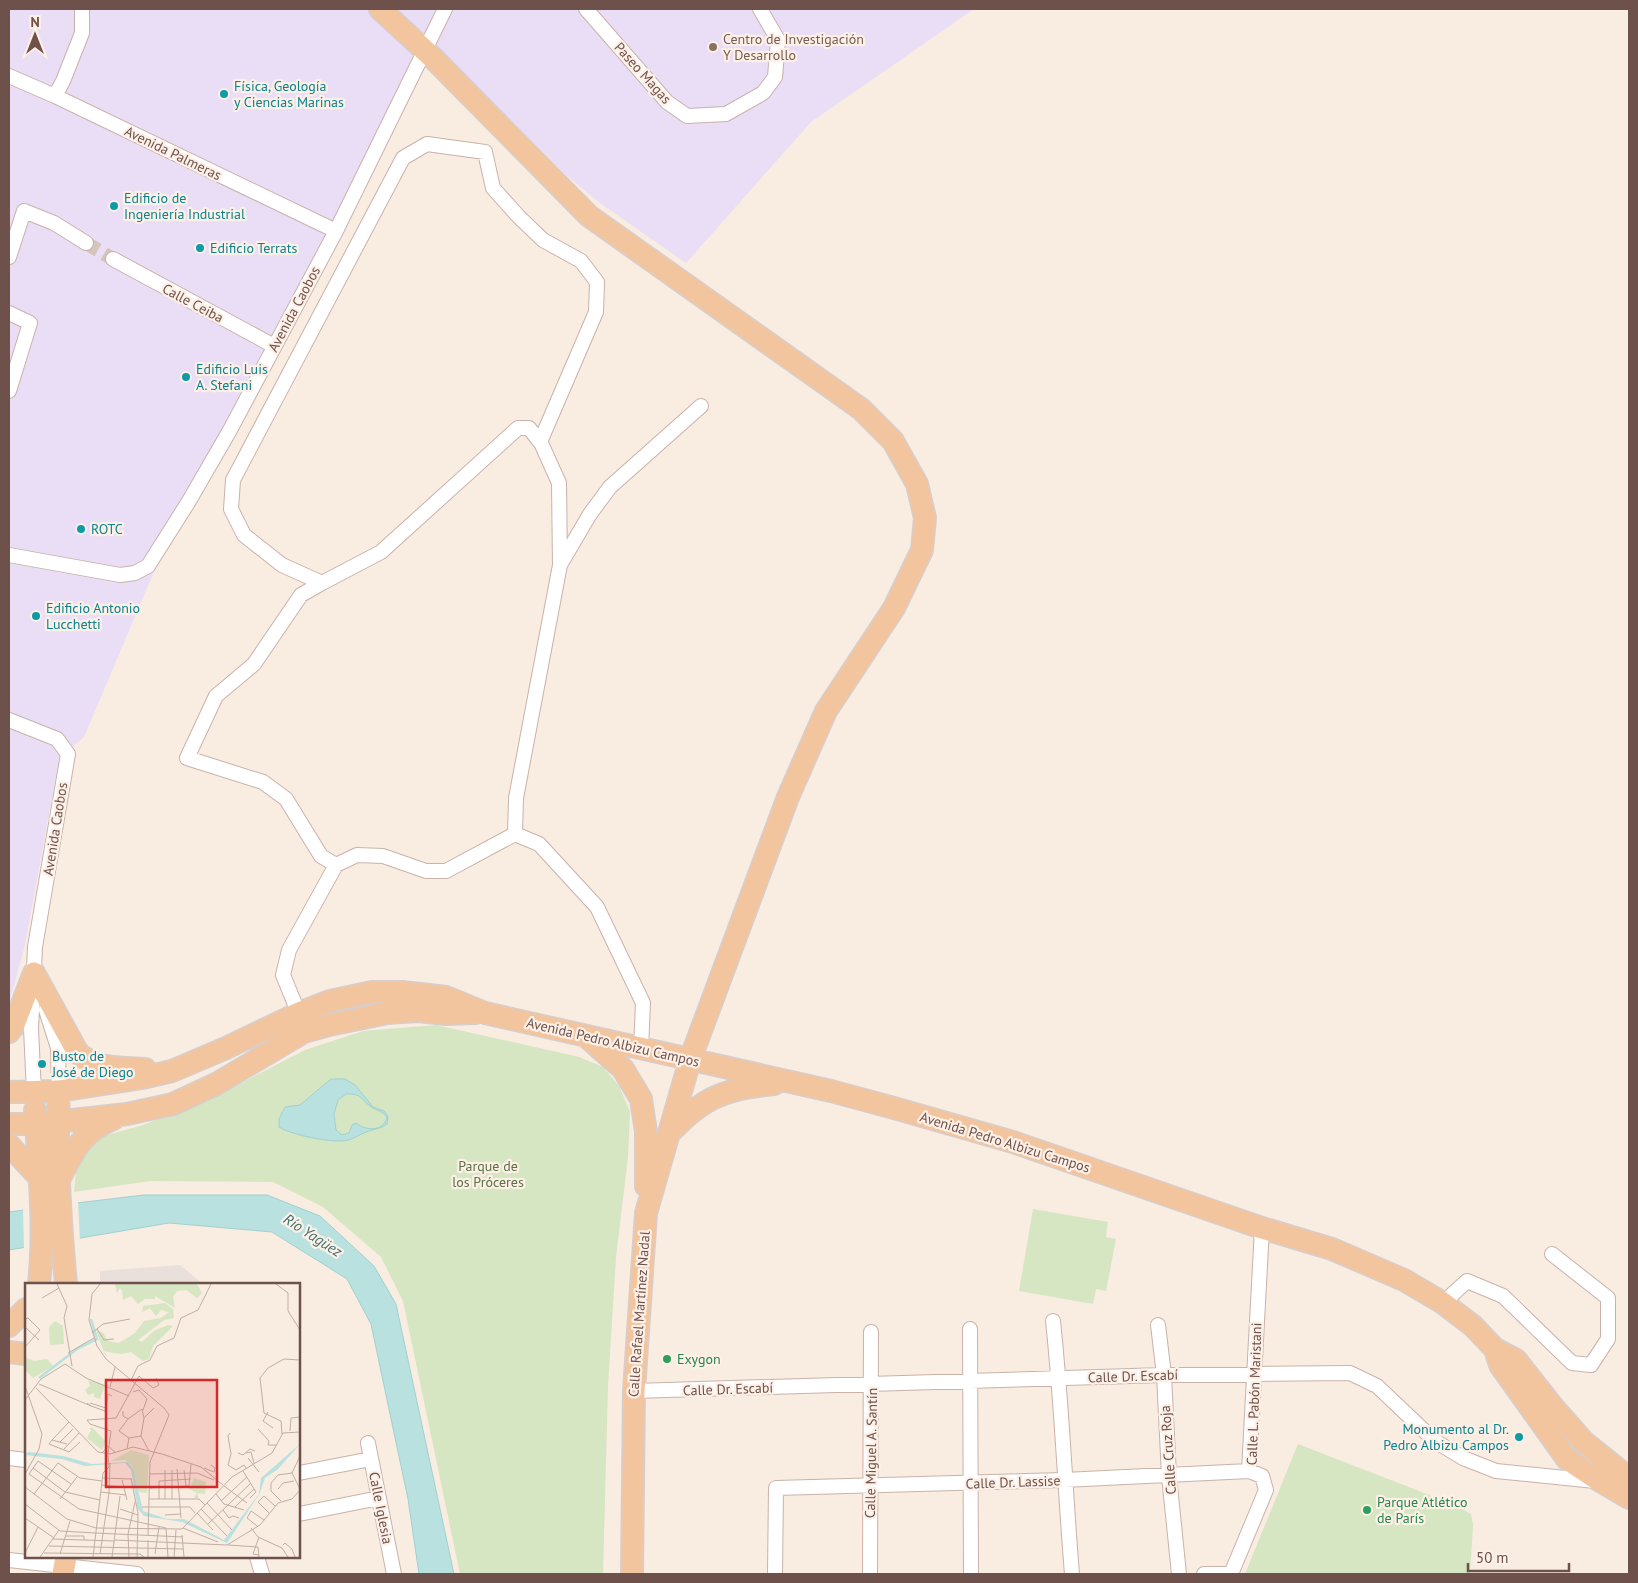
<svg xmlns="http://www.w3.org/2000/svg" width="1638" height="1583" viewBox="0 0 1638 1583" font-family="'PT Sans',sans-serif">
  <style>
    .industrial { fill: #e9e0dc }
    .education { fill: #e9def5 }
    .green { fill: #d6e5c2 }
    .water { fill: #b8e1df; stroke: #a0d1d0; fill-rule: evenodd }
    .pier { fill: #f9ece1 }
    .lines { fill: none; stroke-linecap: round; stroke-linejoin: round }
    .minor-tunnel { stroke: #d6c5bc; stroke-width: 14; stroke-dasharray: 14 7; stroke-linecap: butt }
    .minor-casing { stroke: #c9b2aa; stroke-width: 16 }
    .primary-casing { stroke: #d6cecd; stroke-width: 24 }
    .minor { stroke: #fff; stroke-width: 14 }
    .primary { stroke: #f3c59f; stroke-width: 21 }
    .education-dot { fill: #8d6e63; stroke: #fdf0e7; stroke-width: 2 }
    .culture-dot { fill: #0f9aa8; stroke: #fdf0e7; stroke-width: 2 }
    .leisure-dot { fill: #2e9e5b; stroke: #fdf0e7; stroke-width: 2 }
    .labels { text-anchor: middle; dominant-baseline: central; stroke-width: 4.5; stroke-linejoin: round; paint-order: stroke }
    .education-label { font-size: 14px; fill: #785e54; stroke: #fdf0e7; text-anchor: start }
    .street-label { font-size: 14px; fill: #6e514b; stroke: #fdf0e7 }
    .culture-label { font-size: 14px; fill: #0d838f; stroke: #fdf0e7; text-anchor: start }
    .park-label { font-size: 14px; fill: #5b7344; stroke: #fdf0e7 }
    .leisure-label { font-size: 14px; fill: #27864d; stroke: #fdf0e7; text-anchor: start }
    .water-label { font-size: 15px; font-style: italic; fill: #407272; stroke: #fdf0e7 }
    .inset-river { fill: none; stroke: #b8e1df; stroke-width: 2.5 }
    .inset-road { fill: none; stroke: #c1aea5; stroke-width: 1 }
    .view { fill: #d62828; fill-opacity: 0.15; stroke: #d62828; stroke-width: 2.5 }
    .inset-edge { fill: none; stroke: #6e514b; stroke-width: 2.5 }
  </style>
  <rect width="100%" height="100%" fill="#f9ece1"/>
  <path class="industrial" d="M180,1265L203,1284H100V1271Z"/>
  <path class="education" d="M9,9H974L811,122L686,263L597,201L564,173L448,57L433,59L424,67L339,234L153,574L84,737L59,759L25,945L9,1003Z"/>
  <path class="green" d="M436,1025L579,1057L603,1067L619,1086L630,1112L628,1157L616,1257L608,1386L603,1574H460L403,1301L381,1257L323,1207L273,1182L150,1181L74,1192L77,1160L96,1138L140,1126L202,1103L305,1050L363,1031Z
    M1033,1209L1108,1222L1106,1237L1116,1239L1106,1291L1096,1289L1093,1304L1019,1291Z
    M1298,1444L1455,1505L1471,1514L1473,1525L1470,1574H1245Z"/>
  <path class="water" d="M331,1079H345L355,1085L373,1107L384,1111L388,1116L387,1124C380,1129 374,1129 366,1132C360,1134 354,1139 348,1140C335,1144 291,1135 279,1127V1119L285,1107L300,1105ZM346,1094C363,1093 361,1101 373,1108C379,1111 383,1112 387,1117C384,1132 366,1131 356,1123L352,1125L349,1133L342,1135L336,1130L334,1114L338,1100Z
    M144,1195H267L320,1216L374,1266L396,1304L454,1574H419L408,1499L371,1324L347,1279L272,1232L169,1223L9,1250V1212L68,1204Z"/>
  <path class="pier" d="M78,1200L80,1241L24,1249L23,1208Z"/>
  <g class="lines">
    <path class="minor-tunnel" d="M86,243L113,259"/>
    <g class="minor-casing">
      <path id="minor" d="M586,9L667,102L687,116L726,114L763,93L775,77L778,40L760,9
        M9,76L55,96L336,231
        M55,96L63,81L82,33V9
        M9,257L24,211L54,223L86,243
        M113,259L274,346
        M9,313L30,323L9,391
        M540,442L596,312L597,282L581,261L543,240L519,217L493,188L485,152L427,144L403,158L233,480L231,509L244,535L282,565L322,583L381,552L518,428H529L540,442L541,443L559,483L560,565
        M9,555L120,575L135,573L148,566L189,501L230,430L336,231L445,9
        M322,583L301,595L254,664L216,696L187,758L263,782L286,799L321,856L336,865
        M9,720L57,739L68,754L35,947L31,1029L34,1092
        M515,834L539,844L597,907L643,1003L641,1049
        M46,1010L58,1048L59,1091
        M301,1019L283,975L289,950L336,865L357,855L383,856L426,871H446L515,834L516,798L560,565L590,514L610,487L701,406
        M1443,1303L1467,1281L1503,1296L1572,1363L1591,1365L1608,1339V1298L1552,1254
        M1053,1321C1062,1405 1065,1490 1072,1574
        M1158,1325L1164,1375L1169,1476L1179,1574
        M970,1329L971,1574
        M634,1391L1164,1375L1350,1373L1377,1386L1435,1441L1463,1458L1496,1471L1595,1481
        M368,1443L394,1574
        M9,1458L26,1460
        M1249,1471L1262,1228
        M299,1473L371,1459
        M299,1514L379,1498
        M257,1557L262,1574
        M9,1560L137,1574
        M775,1574L776,1488L1064,1480L1249,1471L1262,1476L1266,1490L1231,1574H1204
        M870,1574L871,1332"/>
    </g>
    <g class="primary-casing">
      <path id="primary" d="M380,9L433,58L589,216L861,409L893,441L917,484L925,518L922,550L894,608L826,711L788,797L690,1060L646,1213L634,1391L632,1574
        M34,973L78,1053C97,1070 122,1067 145,1069
        M9,1032L13,1027L34,973
        M588,1038L623,1069L641,1099L646,1132V1186
        M59,1091C56,1155 60,1220 66,1284
        M9,1092L59,1091L142,1078L172,1071L226,1048L299,1013L330,1001L372,992H402L446,997L485,1013L831,1091L894,1108L1013,1142L1262,1228L1332,1249L1404,1280L1443,1303L1473,1326L1495,1349L1516,1360L1553,1407L1583,1441L1629,1478
        M35,1110C39,1166 45,1228 39,1284
        M9,1124H36L127,1114L173,1104L216,1084L304,1032L329,1025L387,1013L418,1011L446,1014L475,1013
        M669,1133C678,1125 686,1116 696,1109C718,1091 746,1087 774,1084
        M9,1145L40,1178
        M61,1176C74,1150 83,1131 113,1119
        M9,1326L26,1309
        M1495,1349L1500,1365L1567,1459L1600,1481L1629,1498
        M9,1352L26,1354
        M63,1574L66,1557"/>
    </g>
    <use href="#minor" class="minor"/>
    <use href="#primary" class="primary"/>
  </g>
  <circle class="education-dot" cx="713" cy="47" r="5"/>
  <g class="culture-dot">
    <circle cx="224" cy="94" r="5"/>
    <circle cx="114" cy="206" r="5"/>
    <circle cx="200" cy="248" r="5"/>
    <circle cx="186" cy="377" r="5"/>
    <circle cx="81" cy="529" r="5"/>
    <circle cx="36" cy="616" r="5"/>
    <circle cx="42" cy="1064" r="5"/>
    <circle cx="1519" cy="1437" r="5"/>
  </g>
  <g class="leisure-dot">
    <circle cx="667" cy="1359" r="5"/>
    <circle cx="1367" cy="1510" r="5"/>
  </g>
  <g class="labels">
    <g class="education-label">
      <text x="723" y="39">Centro de Investigación<tspan x="723" dy="16">Y Desarrollo</tspan></text>
    </g>
    <g class="street-label">
      <text transform="translate(643 73) rotate(48)">Paseo Magas</text>
      <text transform="translate(173 153) rotate(26)">Avenida Palmeras</text>
      <text transform="translate(193 303) rotate(28)">Calle Ceiba</text>
      <text transform="translate(294 309) rotate(-62)">Avenida Caobos</text>
      <text transform="translate(55 829) rotate(-81)">Avenida Caobos</text>
      <text transform="translate(613 1042) rotate(13)">Avenida Pedro Albizu Campos</text>
      <text transform="translate(1005 1142) rotate(17)">Avenida Pedro Albizu Campos</text>
      <text transform="translate(639 1314) rotate(-86)">Calle Rafael Martínez Nadal</text>
      <text transform="translate(1133 1376) rotate(-2)">Calle Dr. Escabí</text>
      <text transform="translate(728 1389) rotate(-2)">Calle Dr. Escabí</text>
      <text transform="translate(1254 1394) rotate(-88)">Calle L. Pabón Maristani</text>
      <text transform="translate(1168 1450) rotate(-94)">Calle Cruz Roja</text>
      <text transform="translate(871 1453) rotate(-89)">Calle Miguel A. Santín</text>
      <text transform="translate(1013 1482) rotate(-2)">Calle Dr. Lassise</text>
      <text transform="translate(381 1508) rotate(79)">Calle Iglesia</text>
    </g>
    <g class="culture-label">
      <text x="234" y="86">Física, Geología<tspan x="234" dy="16">y Ciencias Marinas</tspan></text>
      <text x="124" y="198">Edificio de<tspan x="124" dy="16">Ingeniería Industrial</tspan></text>
      <text x="210" y="248">Edificio Terrats</text>
      <text x="196" y="369">Edificio Luis<tspan x="196" dy="16">A. Stefani</tspan></text>
      <text x="91" y="529">ROTC</text>
      <text x="46" y="608">Edificio Antonio<tspan x="46" dy="16">Lucchetti</tspan></text>
      <text x="52" y="1056">Busto de<tspan x="52" dy="16">José de Diego</tspan></text>
      <text x="1509" y="1429" text-anchor="end">Monumento al Dr.<tspan x="1509" dy="16">Pedro Albizu Campos</tspan></text>
    </g>
    <g class="park-label">
      <text x="488" y="1166">Parque de<tspan x="488" dy="16">los Próceres</tspan></text>
    </g>
    <g class="leisure-label">
      <text x="677" y="1359">Exygon</text>
      <text x="1377" y="1502">Parque Atlético<tspan x="1377" dy="16">de París</tspan></text>
    </g>
    <g class="water-label">
      <text transform="translate(313 1235) rotate(33)">Río Yagüez</text>
    </g>
  </g>
  <g transform="translate(25 1283)">
    <rect width="275" height="275" fill="#f9ece1"/>
    <path d="M90,1H172L177,10L172,15L161,7L152,8L148,14L150,25L130,13V16H120L113,21L106,13L98,17L97,8L95,5L92,10ZM140,20L148,26L149,35L139,37L113,57L117,59L129,48L143,42L148,43L128,63L124,76L118,78L106,69L96,71L78,68L83,73L80,72L71,47L78,50L83,58L94,60L110,50L119,38L136,35L144,29L136,27L131,33L125,25L117,29L118,23ZM30,38L38,43L39,61L25,62L24,44ZM0,74L9,78L22,76L28,83L8,95L0,87ZM63,97L80,102L75,116L69,114V110L63,112L60,107L65,103ZM64,145H68L81,159L77,167L62,155L66,147ZM106,167L124,172L122,210L114,209L107,182L100,177L86,178ZM169,195L181,199L180,211L173,210V215H169L172,210L164,206Z" fill="#d6e5c2"/>
    <path d="M275,161L253,186L240,195L235,210L202,260L157,239L119,233L113,226L106,187L100,180L60,183L37,176L0,172L3,169L38,173L67,181L103,179L108,185L118,228L142,236H159L199,257L234,211L236,195Z" fill="#b8e1df"/>
    <path class="inset-river" d="M14,95L52,66L72,56L66,36"/>
    <path class="inset-road" d="M32,1L42,23L39,35L47,83M75,1L67,11L64,37L72,63L81,76L139,125L144,132L125,179L123,252M251,1L263,10V28L275,47M17,15L34,5M0,36L3,35L15,47L0,64M0,44L14,57M72,46L79,57L89,56M67,50L78,41L105,36M43,70L69,55M106,97L113,83L125,77L132,63L149,55L156,35L173,27L186,1M14,101L66,123L62,120M0,103L17,151L14,166L0,191M85,104L90,84M11,105L73,169L85,171L108,164L137,171L176,184L198,202M108,109L114,107L122,116L118,127M0,117L16,96L40,81L61,95L104,113M65,120L81,125M66,123L80,128L81,125M81,125L83,111L87,113M98,128V133L103,136L117,126L119,135M243,129L238,138L248,145M103,136L94,148L104,155M233,146L244,158L243,162H251M265,148L266,135L275,134M205,150L203,153L206,171L203,182L211,187L219,182L222,186M257,151L256,138L239,130L235,95L243,85L259,76L275,77M116,153L124,168M27,157L24,161L44,169L55,159M27,157L44,139M27,157L42,161M35,159L48,146M39,166L54,150M102,166L104,155L116,153L119,135L129,125M77,170L83,163L90,169M213,170L218,172L225,166L230,168M221,170L226,169L229,180M83,171L86,148L65,141L62,137L91,135L114,93L128,105L134,102L131,95M275,173L267,190L275,206M223,175L234,189M8,185L40,209L75,217M179,185L189,189L190,185L186,182M152,186L156,235M147,187V216M159,187L161,203M218,188L231,209L225,215M125,191L172,190L189,197M77,195L106,196M106,195L113,230L112,274M97,197L102,217M46,201L13,178L4,191L54,226L141,245L143,274M76,202L99,204M199,203L222,220M0,204L42,236L71,245M125,205L164,203L166,181M253,206L258,200L269,198M76,209L84,210L85,180M9,211L33,180L55,195L77,198M191,211L199,221L219,227M35,216L52,194M124,216H174L180,222M134,216V198L166,196M140,216V187M196,218L222,194M256,218L246,208V200L253,192L267,190M182,220L207,247M0,221L35,248L70,250M117,224H165L170,230M210,224L229,206M95,226L113,232M176,226L202,253M198,227L204,235L208,233L214,235M172,230L188,247M244,230L233,219L239,213L250,223M140,232L156,231M0,235L29,255M183,241L226,200M232,243L222,235L226,228L239,237M71,245L157,246M158,245L193,259M226,245L233,254L257,265L263,274M157,246L207,194L247,170L258,150L275,149M70,250L158,254M157,252L159,274M41,253H59V257M234,254L228,271L234,272M28,256L90,258M90,257L202,262L235,242L253,220L267,216L275,207M123,257V274M203,262L233,264L234,274M258,262L260,260L267,266L270,274M24,263L158,266M0,270L13,244M19,270L115,271L119,274M35,271L45,238M75,271L84,210L101,212M130,271L134,244M15,274L34,247M68,274L78,190L84,184L83,171M87,274L95,213M104,274L103,251L110,219M149,274L151,247"/>
    <path class="view" d="M81,97H192V204H81Z"/>
    <rect width="275" height="275" class="inset-edge"/>
  </g>
  <rect width="1638" height="1583" fill="none" stroke="#6e514b" stroke-width="20"/>
  <g transform="translate(35 35)" stroke="#fdf0e7" stroke-width="4" paint-order="stroke">
  <path d="M0-4L9 19L0 12L-9 19Z" fill="#6e514b"/>
  <text y="-8" font-size="14" font-weight="bold" text-anchor="middle" fill="#6e514b">N</text>
  </g>
  <path d="M1468 1563v8h101v-8" fill="none" stroke="#6e514b" stroke-width="2.5"/>
  <text x="1476" y="1563" font-size="15" fill="#6e514b" stroke="#fdf0e7" stroke-width="4" paint-order="stroke">50 m</text>
</svg>
